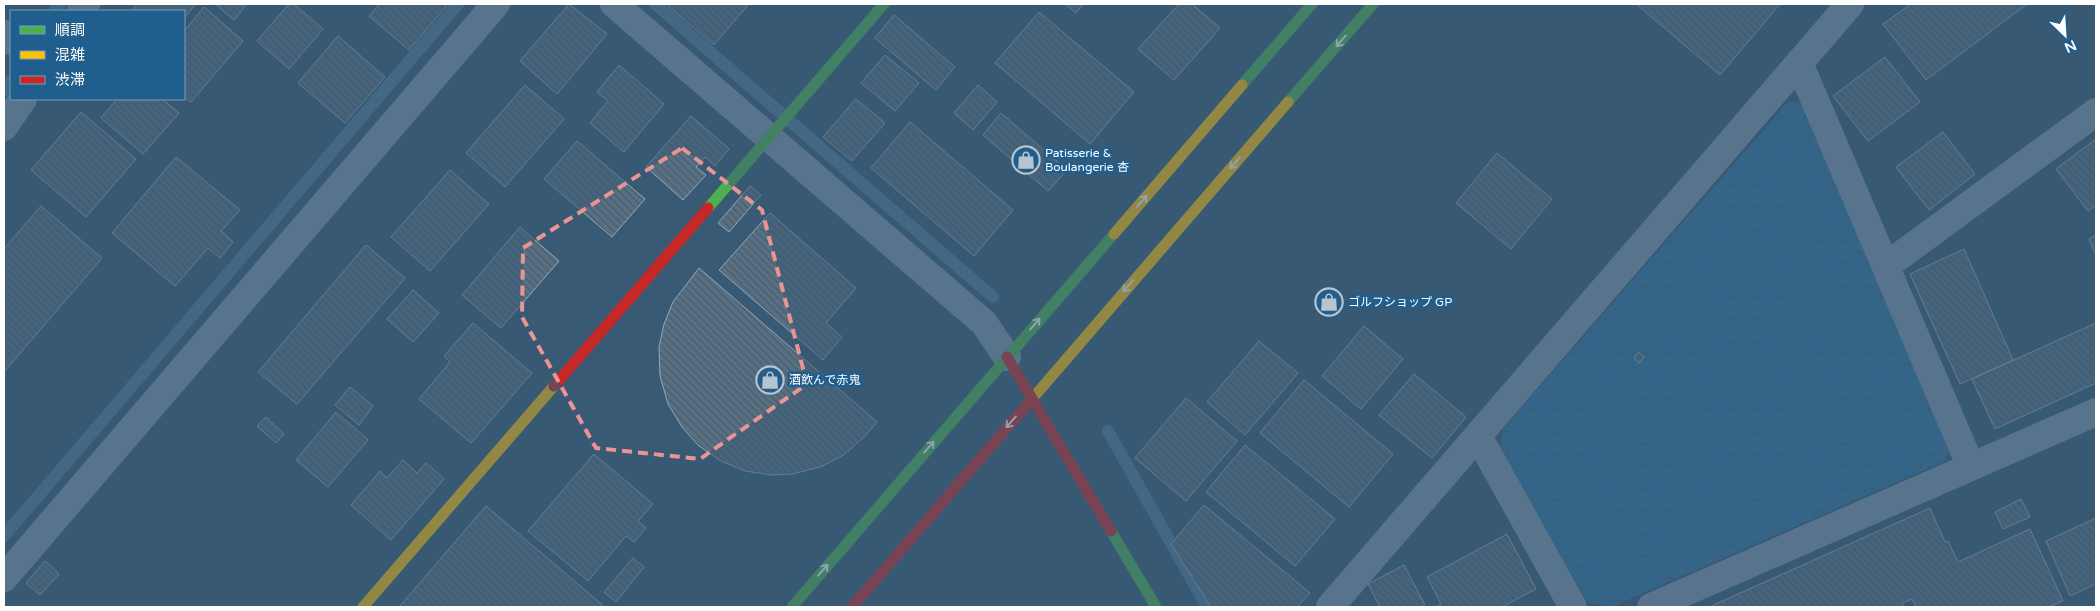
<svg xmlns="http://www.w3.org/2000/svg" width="2100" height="611" viewBox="0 0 2100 611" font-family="'Varela Round','Noto Sans JP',sans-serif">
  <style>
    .park { fill: url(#park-crowns) }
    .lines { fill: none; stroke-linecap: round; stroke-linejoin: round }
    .stream { stroke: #4f7a9a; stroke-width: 12 }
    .building { fill: url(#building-back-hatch); stroke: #94a8b6 }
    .street { stroke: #7f96a8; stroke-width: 28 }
    .fast { stroke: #4caf50; stroke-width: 11 }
    .slow { stroke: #ffc107; stroke-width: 11 }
    .jam { stroke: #c62828; stroke-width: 11 }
    .oneway { stroke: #f6fbf6 }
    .marked { fill: none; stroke: #ea9494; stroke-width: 4; stroke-dasharray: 10 6; stroke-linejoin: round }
    .labels { text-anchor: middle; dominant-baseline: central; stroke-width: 5; stroke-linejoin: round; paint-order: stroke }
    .poi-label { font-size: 12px; fill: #fff; stroke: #1f5e8d; text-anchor: start }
  </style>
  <defs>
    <pattern id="park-crowns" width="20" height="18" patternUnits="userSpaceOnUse" patternTransform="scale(1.25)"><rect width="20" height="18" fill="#3073a2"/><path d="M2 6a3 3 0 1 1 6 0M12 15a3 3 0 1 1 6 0" fill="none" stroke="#415c6e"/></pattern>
    <pattern id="building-back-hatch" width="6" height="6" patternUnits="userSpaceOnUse" patternTransform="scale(1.25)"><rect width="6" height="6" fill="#567186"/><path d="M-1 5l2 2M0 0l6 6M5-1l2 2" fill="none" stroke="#505b63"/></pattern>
  </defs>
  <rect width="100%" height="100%" fill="#385a74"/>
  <path class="park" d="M1789,101L1806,104L1952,441L1945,461L1611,607L1588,603L1500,450L1503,429Z"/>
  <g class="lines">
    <path class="stream" d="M655,4L993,297
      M55,11L60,4
      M4,91L11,80
      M1108,431L1207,607
      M4,536L458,4"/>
  </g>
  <path class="building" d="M137,4H196L184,18V11H131Z
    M215,4H247L234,20Z
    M289,4H294L323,29L289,69L257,41Z
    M380,4H448L409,50L369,16Z
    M569,4L607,34L557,94L520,61Z
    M670,4H749L714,45L668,6Z
    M1065,4H1083L1076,13Z
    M1179,4H1192L1220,28L1174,80L1138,49Z
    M1636,4H1780L1720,75Z
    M1911,4H2027L1926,80L1883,24Z
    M204,7L243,41L191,102L184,96V31Z
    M1039,12L1134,92L1090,144L995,63Z
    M894,15L955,67L936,90L875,38Z
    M338,36L385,77L345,123L298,83Z
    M885,55L919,83L895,111L861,83Z
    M1885,57L1920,102L1868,141L1833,96Z
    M619,65L664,104L624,152L590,123L608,101L597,92Z
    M525,85L564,119L505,187L466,153Z
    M978,85L997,102L973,130L954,113Z
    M117,99H162L179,113L143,154L101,118Z
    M856,99L885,123L852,161L823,137Z
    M81,112L136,159L86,217L31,170Z
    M1001,113L1067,170L1048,191L983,135Z
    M691,116L729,149L715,166L705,157L696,167L706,175L683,200L646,167Z
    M910,122L1013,210L974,256L871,168Z
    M1943,132L1975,174L1929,210L1896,167Z
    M2096,139V205L2088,211L2056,169Z
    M577,141L645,199L612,237L544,179Z
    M1497,153L1552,199L1511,249L1456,203Z
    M176,157L240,210L221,231L233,242L220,258L208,248L175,286L112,233Z
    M450,170L489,204L430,271L391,237Z
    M750,186L761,195L729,232L718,223Z
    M41,206L102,258L4,372V249Z
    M770,213L856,288L826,323L842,337L823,360L719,270Z
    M520,227L559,261L501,328L462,295Z
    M2096,235V256L2089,239Z
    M366,245L405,278L297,404L258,372Z
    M1964,249L2013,360L1960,384L1910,274Z
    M699,268L877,422L864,437L845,454L823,466L793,474L772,475L745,471L721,461L699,446L682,427L668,404L660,376L659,347L664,324L673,302Z
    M413,290L439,313L413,342L387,319Z
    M473,323L532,373L471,443L419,399L450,362L444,356Z
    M2096,323V383L1995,429L1972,379Z
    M1364,326L1403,359L1361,409L1322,376Z
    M1259,341L1298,373L1245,435L1207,402Z
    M1639,352L1644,357L1639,363L1634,358Z
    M1414,374L1466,417L1432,458L1379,415Z
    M1304,380L1393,454L1349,507L1260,433Z
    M350,387L373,406L359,425L335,405Z
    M1186,398L1237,441L1186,501L1135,458Z
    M336,412L368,440L328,487L296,460Z
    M266,417L284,434L276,443L257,426Z
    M1245,445L1335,519L1295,566L1206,492Z
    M594,454L653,504L638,521L646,528L634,542L626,536L588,581L528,531Z
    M403,460L417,473L426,463L444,479L391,540L351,505L380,471L387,478Z
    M2021,499L2030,517L2003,529L1995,512Z
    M1204,505L1310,593L1297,607H1211L1171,544Z
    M486,506L605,607H399Z
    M1930,508L1945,542L1948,541L1958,562L2030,529L2063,601L2048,607H1916L1912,599L1902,603L1904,607H1709Z
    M2096,518V584L2070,596L2046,541Z
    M1507,534L1536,589L1502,607H1435L1441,604L1427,577Z
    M633,558L644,567L616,602L604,592Z
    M45,561L59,574L40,595L26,583Z
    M1404,565L1425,605L1420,607H1380L1368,584Z"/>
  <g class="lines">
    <path class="street" d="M614,4L984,323L1007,357
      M81,11L86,4
      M4,34L11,41
      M1799,63L1971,467
      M4,127L23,99
      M1886,266L2096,112
      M1478,436L1573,607
      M4,578L496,4
      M1330,607L1850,4
      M1651,607L2096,412"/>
    <path class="fast" d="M1242,85L1312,4
      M1288,102L1373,4
      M708,208L884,4
      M1111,531L1156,607
      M792,607L1114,234"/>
    <path class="slow" d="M1114,234L1242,85
      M1032,399L1288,102
      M363,607L554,386"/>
    <path class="jam" d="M1007,357L1111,531
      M554,386L708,208
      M852,607L1032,399"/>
  </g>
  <defs><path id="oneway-shaft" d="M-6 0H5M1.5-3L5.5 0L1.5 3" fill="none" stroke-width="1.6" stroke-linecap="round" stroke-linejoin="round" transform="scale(1.25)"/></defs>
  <g class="oneway">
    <use href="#oneway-shaft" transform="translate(1341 41) rotate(131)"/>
    <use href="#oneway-shaft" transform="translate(1235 163) rotate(131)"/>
    <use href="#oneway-shaft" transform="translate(1142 201) rotate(-49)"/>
    <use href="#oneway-shaft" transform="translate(1128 286) rotate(131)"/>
    <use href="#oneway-shaft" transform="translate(1035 324) rotate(-49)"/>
    <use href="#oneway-shaft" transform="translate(1011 422) rotate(131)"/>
    <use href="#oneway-shaft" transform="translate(929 447) rotate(-49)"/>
    <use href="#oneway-shaft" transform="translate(823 570) rotate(-49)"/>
  </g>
  <path d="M0 0H2100V611H0ZM682,148L762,210L807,384L700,459L596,448L522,317L523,248Z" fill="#385a74" fill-opacity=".55" fill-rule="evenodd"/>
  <path class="marked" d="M682,148L762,210L807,384L700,459L596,448L522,317L523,248Z"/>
  <defs>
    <g id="shop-ring" transform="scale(1.4375)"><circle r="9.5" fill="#1f5e8d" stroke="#b9c5ce" stroke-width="1.5"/><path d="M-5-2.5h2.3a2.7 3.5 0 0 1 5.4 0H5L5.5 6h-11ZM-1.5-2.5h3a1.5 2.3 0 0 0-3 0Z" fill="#b9c5ce"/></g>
  </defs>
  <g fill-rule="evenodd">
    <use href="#shop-ring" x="1026" y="160"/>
    <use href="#shop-ring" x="1329" y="302"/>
    <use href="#shop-ring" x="770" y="380"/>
  </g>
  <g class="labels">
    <g class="poi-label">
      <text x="1045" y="153">Patisserie &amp;<tspan x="1045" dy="14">Boulangerie 杏</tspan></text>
      <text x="1348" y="302">ゴルフショップ GP</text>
      <text x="789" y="380">酒飲んで赤鬼</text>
    </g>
  </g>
  <rect width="2100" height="611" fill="none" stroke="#ffffff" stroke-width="10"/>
  <rect x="10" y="10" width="175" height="90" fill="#1f5e8d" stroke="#799ebb"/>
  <rect x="20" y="26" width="25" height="8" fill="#4caf50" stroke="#799ebb"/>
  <text x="55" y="35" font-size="15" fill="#ffffff">順調</text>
  <rect x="20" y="51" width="25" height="8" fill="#ffc107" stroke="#799ebb"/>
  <text x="55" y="60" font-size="15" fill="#ffffff">混雑</text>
  <rect x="20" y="76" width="25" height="8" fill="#c62828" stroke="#799ebb"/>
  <text x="55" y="85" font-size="15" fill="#ffffff">渋滞</text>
  <g transform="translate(2065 35) rotate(155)" stroke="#1f5e8d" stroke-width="4" paint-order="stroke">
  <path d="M0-4L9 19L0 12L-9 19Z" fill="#ffffff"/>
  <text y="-8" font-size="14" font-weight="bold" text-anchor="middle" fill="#ffffff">N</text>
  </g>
</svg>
